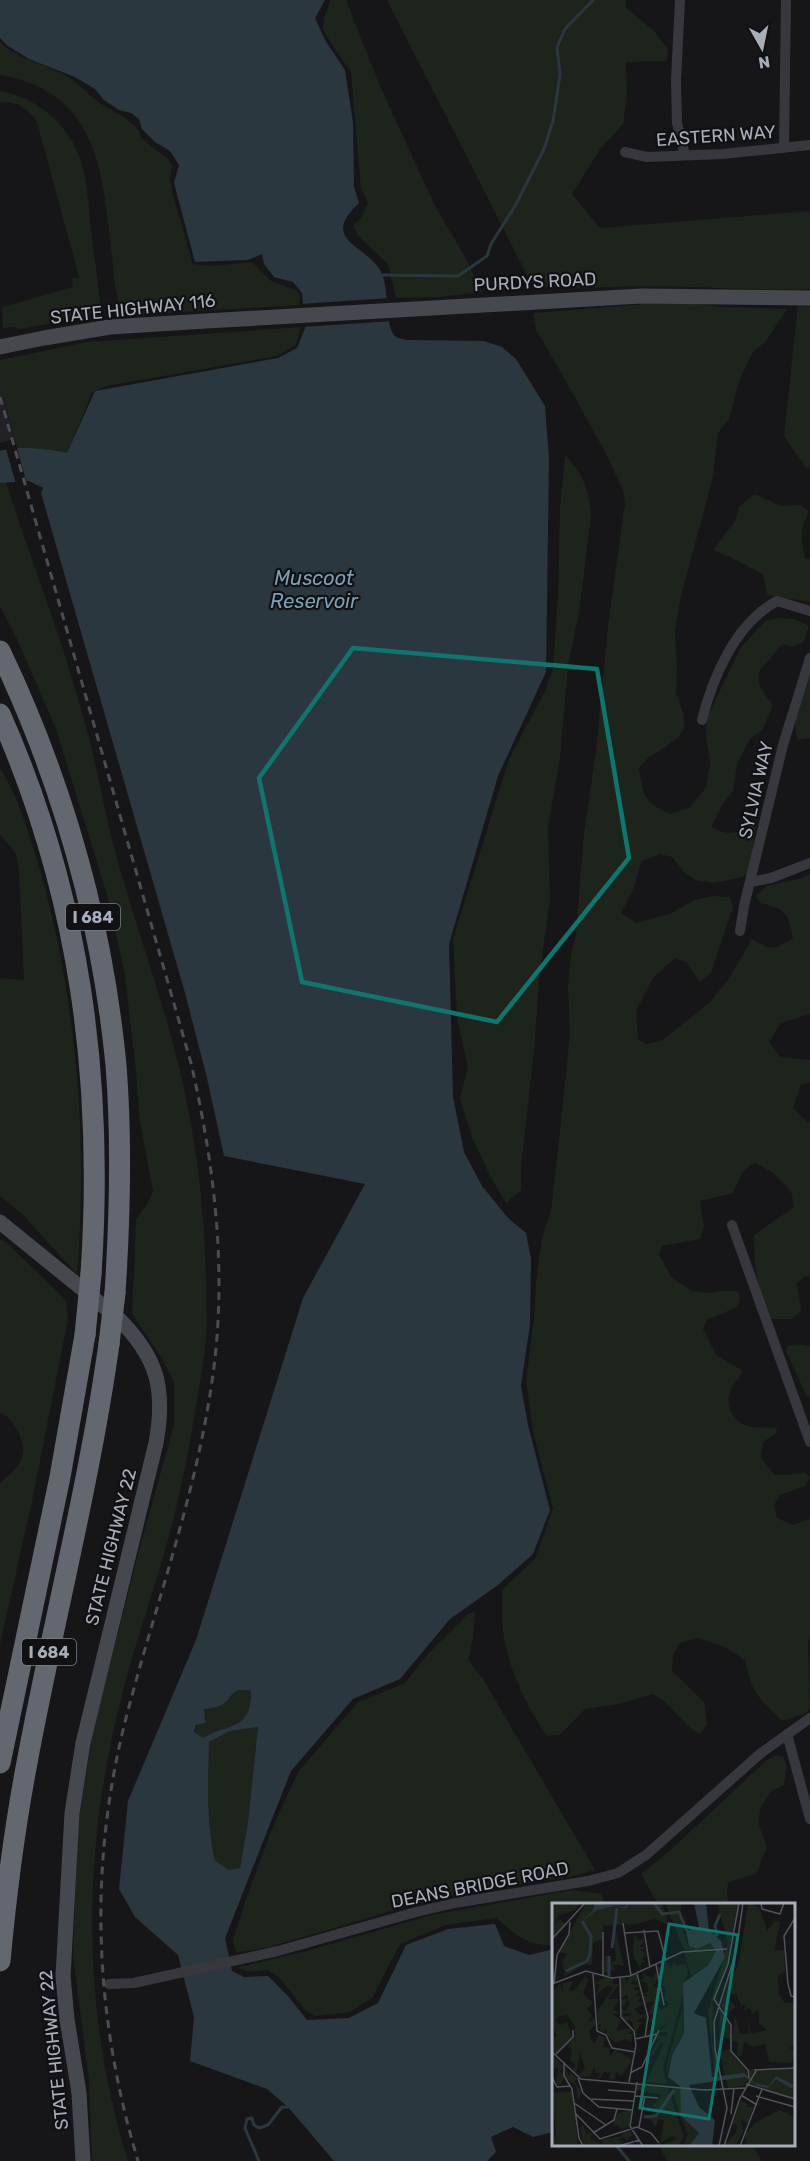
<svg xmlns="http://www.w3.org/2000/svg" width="810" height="2161" viewBox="0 0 810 2161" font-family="Rubik,sans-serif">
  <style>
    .built { fill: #222226 }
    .green { fill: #1c241c }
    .water { fill: #2b373e; fill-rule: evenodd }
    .pier { fill: #161619 }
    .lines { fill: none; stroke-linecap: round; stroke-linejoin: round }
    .stream { stroke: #2b373e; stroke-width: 3 }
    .street { stroke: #37383e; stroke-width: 10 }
    .secondary { stroke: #45484e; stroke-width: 15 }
    .highway { stroke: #63676f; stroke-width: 21 }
    .rail { stroke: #4a4d53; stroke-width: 3; stroke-dasharray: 8 6; stroke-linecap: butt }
    .highway-bridge { stroke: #63676f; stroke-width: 21 }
    .marked { fill: none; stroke: #0f766e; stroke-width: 4.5; stroke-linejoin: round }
    .labels { text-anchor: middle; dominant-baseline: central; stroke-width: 4.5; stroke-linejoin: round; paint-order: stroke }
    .shield { fill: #111114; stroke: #7a7f88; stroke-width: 1.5 }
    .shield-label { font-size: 16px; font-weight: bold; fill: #a7aeba }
    .street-label { font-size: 18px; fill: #a7aeba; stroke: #111114 }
    .water-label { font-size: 20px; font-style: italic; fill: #7b9fb7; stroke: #111114 }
    .inset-river { fill: none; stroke: #2b373e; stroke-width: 3 }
    .inset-road { fill: none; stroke: #505359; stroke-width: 1.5 }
    .view { fill: #0f766e; fill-opacity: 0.15; stroke: #0f766e; stroke-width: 3 }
    .inset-edge { fill: none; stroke: #a7aeba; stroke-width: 3 }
  </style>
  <rect width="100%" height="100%" fill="#161619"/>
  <path class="built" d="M0,384L14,439L0,443Z"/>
  <path class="green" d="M331,0H346L380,86L435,206L465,257L482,292L440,297L396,298L388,264L359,237L353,226L361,218L368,203L361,189L351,72L334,48L323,29L324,17Z
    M387,0H626V8L654,31L668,49L667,61L626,62L627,96L623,124L601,148L572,194L600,228L810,211V289C759,291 708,287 657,286C615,285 574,291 532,285Z
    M0,42C18,60 43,63 65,75C77,82 86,92 97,101C110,111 128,116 138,130C141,134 141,138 145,141C155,151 164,152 172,165L170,180L173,195L193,264L212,266L252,262L271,281L296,290L300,295L299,305L131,315L124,312C114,296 114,274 112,255C102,172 100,93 0,75Z
    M0,91C40,98 73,128 83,168C88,189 89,211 91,232C94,257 99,282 100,306L93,313L82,318L20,329L13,327L3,328L2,307L73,287L72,279L79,277L37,122C29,109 16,100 0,102Z
    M690,303L721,307L787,309L766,341L752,353L739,382L729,419L718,433L713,477L681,596L675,630L677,670L676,693L684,715V728L678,738L648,758L639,768C643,796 644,802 670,814L689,808L706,788L710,762L706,736L707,717L741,647L765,621L778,618L794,619L809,626L804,641L792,647L782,644L758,673L760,687L773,706L762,730L749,740L737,765L733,791L722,805L711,827C731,838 738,832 757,821L749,873L743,877L713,883L695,880L684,872L672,857L660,854L642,861L633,890L621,913L636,923L669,914L695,900L713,896L730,897L733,907L711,973L700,982L687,963L675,958L653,978L636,1011L638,1039L646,1044L661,1041L709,1003L728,980L752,939C770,951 776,950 793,938C788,912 786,909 760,903L756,896L767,886L798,879L810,874V1014L781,1023L769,1042L780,1057L810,1060V1083L801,1084L793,1108L807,1122H810V1277L805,1276L797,1283L801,1311L792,1319H770C757,1290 754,1266 754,1235L794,1207L791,1191L772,1172L755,1163L743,1171L733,1193L700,1201L704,1227L700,1239L662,1246L659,1254L671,1277L692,1291L709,1293L722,1291H738L740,1299L737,1307L707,1320L703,1329L716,1355L743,1371C739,1379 732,1384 730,1392C724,1408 736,1425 752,1427C760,1428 769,1427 777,1428L776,1433L763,1442L761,1458L774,1474L787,1475L805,1473L810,1477L805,1486L780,1495L774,1505L777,1518L793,1525L810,1519V1638L808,1643L810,1709L804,1714L782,1721C758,1697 752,1694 745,1660L725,1647L698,1638L680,1643L673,1655L672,1671L704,1702L707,1724L700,1734C681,1725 672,1703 653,1694L619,1704L585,1709L560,1735L547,1736C527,1707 510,1672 504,1637C501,1621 502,1605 502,1590L535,1559L553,1508L533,1432L526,1381L534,1317L536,1281L542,1238L551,1211L560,1131L570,1035L568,986L571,955L576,934L583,842L596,751L608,626L625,503L623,490L604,450L554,360L536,330L533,313L644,304Z
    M810,303V467L806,468L784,436L798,304Z
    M301,327L296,345L277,356L107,386L92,392L67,454C50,449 34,451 17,448L0,384V360L87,342Z
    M565,455C583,474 589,489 591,515L579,612L568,665L560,759L548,826L550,899L540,970L534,1050L521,1168V1190L506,1203L490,1176L472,1137L460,1098L468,1068L457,1018L453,939L509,759L545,691L553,669L558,595L560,509Z
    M6,482C23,537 44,591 62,646C72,678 82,712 91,745C99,779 105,813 114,847C130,908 152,968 169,1029C193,1113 205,1198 206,1286C206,1303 207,1320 206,1338C204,1360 200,1383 196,1406C188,1455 179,1503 165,1550C152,1597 135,1644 123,1691C82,1849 80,2005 128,2161H92L89,2081L73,1955L78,1822L92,1738L105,1684L138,1554L174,1425V1382L161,1357L132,1314L136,1219L147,1205L153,1191L140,1122L136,1071L125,976L108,898L56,729L17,639L0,606V483Z
    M753,495H757L781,506L801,505L809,511C800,529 801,539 805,559H810V602L767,595L763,574L732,558L713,550L735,521L739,507Z
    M810,677V738L797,740L795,722Z
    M0,768C20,800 30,837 41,873C77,1004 88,1140 77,1274L23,1215L0,1196V978L24,980L19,871L16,854L0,834Z
    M0,1240L6,1242L61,1295L66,1302L68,1319L32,1501L0,1645V1483C20,1468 31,1453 17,1430C12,1422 9,1416 0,1413Z
    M796,1344L810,1346V1396L807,1397L786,1351L787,1346Z
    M475,1612L473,1639L468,1660L483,1679L595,1870C554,1883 512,1883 470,1891C413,1902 358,1922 303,1937C281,1943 259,1951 236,1952L233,1940L246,1899L272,1829L298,1772L358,1702L405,1683L427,1655L468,1614Z
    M239,1690H250C252,1695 251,1699 250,1704C245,1731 222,1725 203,1738L194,1733L204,1709L227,1701L232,1693Z
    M258,1727L248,1822L240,1868L230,1871L215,1862C206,1821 208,1783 209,1742L230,1731Z
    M777,1755L783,1757L787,1765L784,1785L771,1791L761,1807L758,1822L767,1847L756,1874L728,1882L727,1895L729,1904H658L641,1874L666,1854L767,1760Z
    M572,1890L601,1894L606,1904H554L553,1945C525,1945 517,1935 496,1918L446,1925L400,1944L372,1998L350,2012L315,2016L304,2009L280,1978L267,1970L252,1972L236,1968L310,1950L432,1915Z
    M659,2145H752L762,2161H667Z"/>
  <path class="water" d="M0,0H325L315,18L325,40L345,70L353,123L354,187L359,203C317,242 370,245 382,274C389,289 385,327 395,336C398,339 404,339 408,340L484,341L502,347L516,359L545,406L549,458L546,672L498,776L449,944L453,1097L464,1152L482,1186L508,1218L526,1233L531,1259L530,1324L521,1386L528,1425L550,1510L533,1554L498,1585L450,1619L400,1679L353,1699L291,1771L225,1938L232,1971L244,1977L268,1976L288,1996L307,2020L349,2018L378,2003L406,1945L448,1929L495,1924L504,1946L529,1955L550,1950L554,1956L553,2132L533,2137L513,2127L491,2137L496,2152L487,2161H334L288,2107L267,2089L190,2061L194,2017L178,1955L135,1917L119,1889L128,1801L196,1640L303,1298L365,1184L224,1156L207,1078L185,993L41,493L43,488L29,481L0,483V451C16,445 50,449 67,453L95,391L278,358L297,348L305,328L302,293L293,282L274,277L264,264L262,254L248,260L195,262L174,183L179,165L170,151L155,142L142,129L139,119L131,113L119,110L104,100L95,89L75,77L29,59L8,46L0,38ZM239,1690H250C252,1696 251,1699 250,1704C245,1731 222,1725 203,1738L194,1732L196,1725L205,1723L204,1709C212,1708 222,1707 228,1700C232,1694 232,1693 239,1690ZM258,1727L248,1822L240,1868L229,1870L215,1861C206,1821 208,1783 209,1742L230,1731Z"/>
  <path class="pier" d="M390,298L393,321L302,327L300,304Z
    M16,445L17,448L27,484H16L5,446Z"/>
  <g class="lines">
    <path class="stream" d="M383,275L458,276L487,256L491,244L515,206L544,149L553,121L560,75L557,47L565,29L593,0
      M615,2144L629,2161
      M259,2161L245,2128L247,2119L252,2118L254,2125L259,2128L268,2125L282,2107H288"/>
    <path class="street" d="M680,0L676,80L677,123L685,155
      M784,148L786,0
      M625,152L647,157L722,154L810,145
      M702,720C713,676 736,623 777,601L810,611
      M751,882L771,878L810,863
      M740,931L744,906L783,745L810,658
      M732,1225L810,1442
      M787,1734L810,1819
      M109,1984L134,1983L278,1951L416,1912L455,1903L588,1881L618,1873L646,1855L761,1753L810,1718"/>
    <path class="secondary" d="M0,347L44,338L110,327L206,321L641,296L810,298
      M0,1222L118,1318C157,1357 166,1388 156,1443L83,1743L72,1813L63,1976L67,2019L79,2093L83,2161"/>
    <path class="highway" d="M0,651C62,781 102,921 116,1065C122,1141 120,1217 115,1293
      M0,714C80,894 104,1079 91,1274
      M0,1763L60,1477L85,1335
      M0,1961C6,1896 14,1832 26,1768C52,1626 89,1487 109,1344"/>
    <path class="rail" d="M0,397L191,1063C213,1159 226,1259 215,1358C201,1482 157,1598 126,1718C88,1867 94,2014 138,2161"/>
    <path class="highway-bridge" d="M85,1335L91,1274
      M109,1344L115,1293"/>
  </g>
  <path class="marked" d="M353,648L597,669L629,858L497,1022L302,982L259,778Z"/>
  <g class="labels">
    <g class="shield">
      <rect x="66" y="904" width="54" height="26" rx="4.5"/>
      <rect x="22" y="1639" width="54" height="26" rx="4.5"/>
    </g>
    <g class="shield-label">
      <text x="93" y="917">I 684</text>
      <text x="49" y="1652">I 684</text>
    </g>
    <g class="street-label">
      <text transform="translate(716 136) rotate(-4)">EASTERN WAY</text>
      <text transform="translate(535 282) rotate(-3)">PURDYS ROAD</text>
      <text transform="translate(133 309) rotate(-6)">STATE HIGHWAY 116</text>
      <text transform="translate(756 790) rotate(-77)">SYLVIA WAY</text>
      <text transform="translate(111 1547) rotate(-76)">STATE HIGHWAY 22</text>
      <text transform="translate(480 1885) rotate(-11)">DEANS BRIDGE ROAD</text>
      <text transform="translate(54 2050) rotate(-96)">STATE HIGHWAY 22</text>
    </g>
    <g class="water-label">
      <text x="314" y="578">Muscoot<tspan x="314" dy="23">Reservoir</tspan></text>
    </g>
  </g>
  <g transform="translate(552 1903)">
    <rect width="243" height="243" fill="#161619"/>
    <path d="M0,0H28L23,7L6,13L3,19L8,16L14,22L0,35L3,19L0,20ZM34,0H110L117,22L102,16L85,21L51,23L50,36L41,40L40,62H31L13,73L10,57L16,51L7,49ZM113,0H129V21L136,43L145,46L156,40L164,46L146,48L132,47ZM165,0H186L175,60L161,96L160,138L169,174L163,175L156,108L176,40ZM196,0L207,4L215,27L223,18L228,19L222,48L232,47L233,69L226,72L227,92L233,100H243V142L237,145L243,148L240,160L217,159L213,141L202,144L192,139L190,152L185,154L186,139L180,138L183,112L188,131H197L195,108L199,131L215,127L207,120L206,106L201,112L198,105L192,107L194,102H189L184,90L175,93L184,104L175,111L169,103L187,58ZM63,25L72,63L61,61L63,67L52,70L53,53L58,54L59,60L64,57L62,36L55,35L60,34ZM82,31L86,37L92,36V44L91,40L87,43L94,45L89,47L95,51L89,57L95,58L89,60V67L81,52ZM164,48L156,61L139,73L132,49ZM114,59L120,67L121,59L125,63L134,61L136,71L131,80V92L111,165L116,181L94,179L113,139L108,140L101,153L97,151L108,136H104L105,132L114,134L116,129H107L117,119L96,132L101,121L96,118L106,117H96L105,111H96L102,98L93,100L92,93H98L91,91L96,88L95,80L88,78L92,75L90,70L101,75L106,63L110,66ZM107,76L112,77L108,80L114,86L112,96L118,101L109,107L106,103L110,94H103L107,86L101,83ZM85,71V79L81,77L79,81L88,82L80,87H89L83,93L90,94L85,98L92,101L82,106L88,112L95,111V117L91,114L84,118L93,120L88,121L84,131L79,117L72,118L70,112L77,114L80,110L70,111L69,106L74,108L78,100L74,97L73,102L68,103V97L76,96V91L68,96L69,75H74V82L77,74ZM32,74L37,76L31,90L41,100L35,105L40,113L36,119L42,115L44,120L37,129L39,137L43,140L47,132L53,135L51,143L58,145V153L63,146L80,157L70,173L64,169L63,177L57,176L59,166L56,171L52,168L49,175H45L49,170H43V164L37,174L25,173L33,166L28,149L24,171L21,166L24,162L18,157L20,146L16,143L23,132V124L15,112L5,114L3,119L9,122L15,119L20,134L4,150L0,148V132L5,134L0,122V89L8,80L11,91V80L18,78L21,79L17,87L22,88ZM51,75H61V81H67L56,96H67L61,107L68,110L60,111L69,117L64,128L77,125L80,128L74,131H81L79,139L73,136L63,140L54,131L55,125L52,129L46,125L50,122H46V107L61,85L55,83L43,93L48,82L43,80ZM130,107L131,130L119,152L115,170L114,164ZM168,107L177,118L179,136L168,133L167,143L171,149L177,146L193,165L196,176L193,182L176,185L167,149ZM0,152L11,163L8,169L14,170L13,162L17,173L18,169L25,176L22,178L30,189L26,197L24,183L12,174L9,181H17H4L6,166L0,163ZM243,165V196L196,181L197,167ZM85,182L116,185L132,234L126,243H106L124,237L122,232L108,240L112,217L107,216L103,224L97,214L104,207L101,202L111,192L84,187ZM120,185H128L130,192L129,213L147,230L137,243H131L136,231L128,214ZM20,188L26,243H0L4,229L0,190ZM189,197L196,202L193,204H201L196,220L189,217L191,229L184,243H172L184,230L185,222L181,221ZM79,207L77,223L70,226L61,220L66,210ZM228,207L243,214V243H195L193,231L204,219ZM31,221L34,232L39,229V236L50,241V237L70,233L72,227L82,230L74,238L72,234L65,237L72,238L68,242L32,243L28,226Z" fill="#1c241c" fill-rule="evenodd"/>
    <path d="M43,0L72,4L78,0L74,6L64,3L45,7L28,19L40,9ZM142,0H154L157,27L169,38L173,54L142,110L154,115L160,174L192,170L203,180L217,183L224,173L243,183L239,185L224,176L216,185L206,183L193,174L137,182L147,204L163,217L160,243H137L147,230L129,213L128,183L116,174L120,152L132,130L131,80L156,62L164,48L158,40L145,46L137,43L134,28L147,24Z" fill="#2b373e"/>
    <path class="inset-river" d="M102,0L110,11L127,9L135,28M161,33L165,32L163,23L168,11M60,45L65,5M57,53V73M14,68L35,58L38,51L39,33L30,18M92,214L104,213L122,187"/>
    <path class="inset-road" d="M187,0L176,61L162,96L179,122V148L196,167L197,175M209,0L210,6L228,11L232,0M243,15L232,33L236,81L239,93L243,94M71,20L79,73M92,27L98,65M73,30L106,28L114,58M0,36L33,0M104,62L112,102M41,71L45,128L54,132L60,145L83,149M85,71L96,114L93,134M51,73V29M68,74L69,114L82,128L84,142L77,179M0,81L34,68L60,75L78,73L130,49L175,46M2,81L5,52L17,31L18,19M83,136L105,131M0,149L29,176L152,187L193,185M4,151L21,134V127M12,159V173L20,186L27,235L31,243M202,167L243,165M78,170L90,164L107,127M0,174L5,184L19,183M26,175L31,190L47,204L80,207M85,179L78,223L91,243M194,181L243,196M56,187L83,189M189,192L205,202M83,193L106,195M204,193L243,204M37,196L82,198M22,200L54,222M24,211L48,236L85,224L99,230L107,240M179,211L182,185M87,224L93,193M41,230L62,217L65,206M66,243L88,237M167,243L175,205L163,146L162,119L184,49L191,0M172,243L188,195L204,168M188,243L210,186"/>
    <path class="view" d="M117,21L186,32L157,216L88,205Z"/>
    <rect width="243" height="243" class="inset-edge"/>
  </g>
  <g transform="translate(762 48) rotate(171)" stroke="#111114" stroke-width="4.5" paint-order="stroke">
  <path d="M0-4.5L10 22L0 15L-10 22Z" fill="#a7aeba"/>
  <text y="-9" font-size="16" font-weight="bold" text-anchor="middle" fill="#a7aeba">N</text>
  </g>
</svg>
